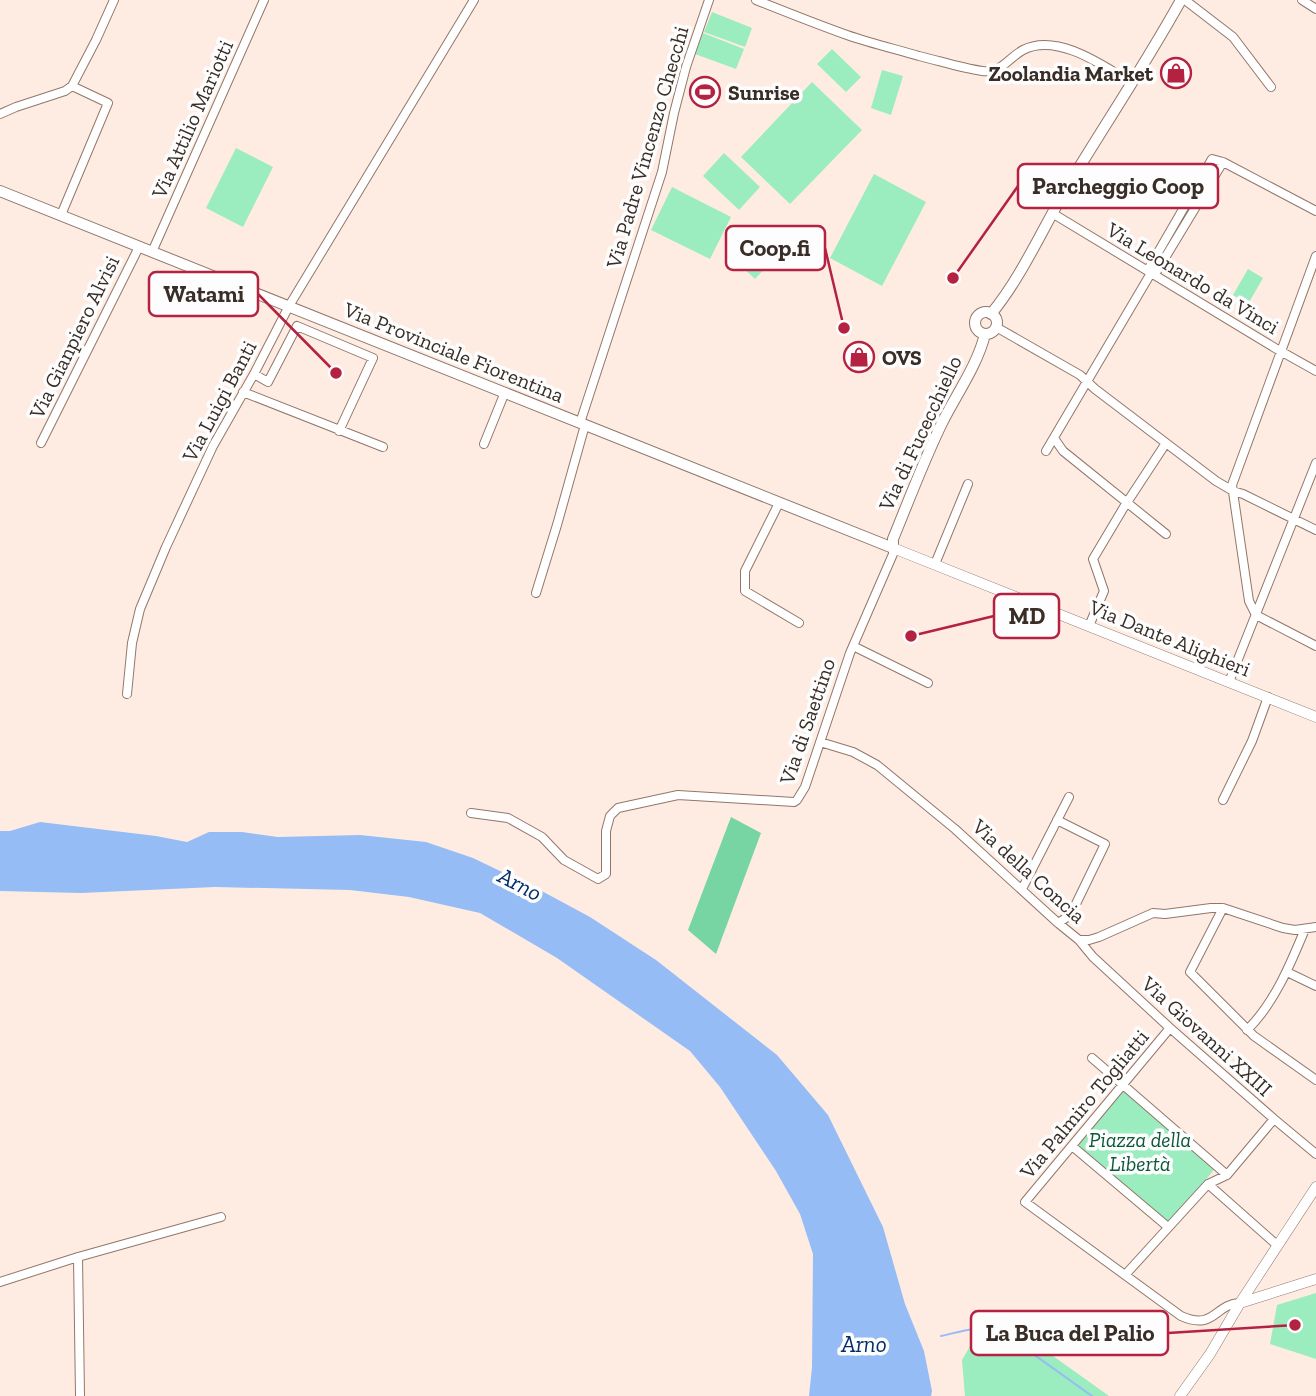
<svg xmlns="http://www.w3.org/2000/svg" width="1316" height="1396" viewBox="0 0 1316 1396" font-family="'Zilla Slab',serif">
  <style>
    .green { fill: #9becbf }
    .forest { fill: #77d5a4 }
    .water { fill: #96bcf6 }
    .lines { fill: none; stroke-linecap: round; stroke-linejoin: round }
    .stream { stroke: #96bcf6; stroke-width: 2 }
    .minor-casing { stroke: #927769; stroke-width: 10 }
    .tertiary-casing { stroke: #927769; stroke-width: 11 }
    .secondary-casing { stroke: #927769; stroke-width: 12 }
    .minor { stroke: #fff; stroke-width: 8 }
    .tertiary { stroke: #fff; stroke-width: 10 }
    .secondary { stroke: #fff; stroke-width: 10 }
    .labels { text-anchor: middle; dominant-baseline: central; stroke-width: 7; stroke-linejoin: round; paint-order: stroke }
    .poi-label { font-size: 21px; font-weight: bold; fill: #382d27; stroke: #fdfdfd; text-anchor: start }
    .street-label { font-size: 21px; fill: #382d27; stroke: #fdfdfd }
    .park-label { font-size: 21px; font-style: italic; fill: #0d5838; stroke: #fdfdfd }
    .water-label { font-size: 23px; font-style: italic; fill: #012d6b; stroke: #fdfdfd }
    .leader { fill: none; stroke: #b42141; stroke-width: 2.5 }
    .callout-dot { fill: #b42141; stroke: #fdfdfd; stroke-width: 2.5 }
    .callout { fill: #fdfdfd; stroke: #b42141; stroke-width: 2.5 }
    .callout-label { font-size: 23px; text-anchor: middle; font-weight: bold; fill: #382d27 }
  </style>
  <rect width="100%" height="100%" fill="#feece2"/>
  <path class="green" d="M712,12L752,28L745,47L704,32Z
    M703,33L744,49L736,69L695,54Z
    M832,49L861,77L846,92L817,64Z
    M882,70L903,76L891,115L871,108Z
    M812,82L862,130L790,204L741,157Z
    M236,148L273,167L243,227L206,208Z
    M724,153L760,187L739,210L703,176Z
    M874,174L926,202L882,286L830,258Z
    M672,187L731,217L710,259L651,230Z
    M763,236L780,252L755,279L738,263Z
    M1248,269L1263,278L1248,304L1233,295Z
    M1123,1085L1217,1166L1168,1227L1072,1146Z
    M1316,1293V1359L1270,1344L1277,1305Z
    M1004,1321L1109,1396H965L962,1360L973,1341Z"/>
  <path class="forest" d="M731,817L761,833L716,954L688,930Z"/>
  <path class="water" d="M40,822L156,836L187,842L209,832H242L278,837L360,835L426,842L473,858L538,889L590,917L656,960L777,1055L828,1115L883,1227L905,1304L924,1351L932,1391L931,1396H809L812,1367L813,1254L800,1214L776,1171L720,1087L690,1051L557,958L480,913L409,897L350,890L215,887L81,893L0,891V831H10Z"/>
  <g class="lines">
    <path class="stream" d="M941,1336C959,1332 980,1325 998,1329L1092,1396"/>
    <g class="minor-casing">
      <path id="minor" d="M756,0C786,12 816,24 847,35C870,43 895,49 919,56C940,61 961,68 982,71C1001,74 1008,58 1023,50C1057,32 1104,66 1132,83
        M1185,0L1233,37L1271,87
        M1302,0L1316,9
        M0,114L16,107L65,91L72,86L96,40L114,0
        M1052,213L1275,348L1316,371
        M61,215L108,103L72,86
        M152,252L264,0
        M1151,273L1149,268L1212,159L1223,162L1316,211
        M996,327L1080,375L1095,389L1216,481L1233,491L1243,494L1316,530
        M254,374L268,382L297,326L373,358L339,431
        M243,392L383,447
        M580,423L662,172L674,113L686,67L709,0
        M1054,438L1063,451L1166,534
        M41,443L139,247
        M484,444L505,392
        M1046,451L1151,273L1157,271L1223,162
        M779,503L745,571V591L799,623
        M935,564L968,484
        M536,593L557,525L585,425
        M1256,615L1249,601L1232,485L1316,256
        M1256,615L1316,646
        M1089,626L1104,591L1093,559L1124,507L1166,443
        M853,646L928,683
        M1229,682L1316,463
        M127,694L132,643L140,609L166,547L213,446L254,374L289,306L474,0
        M820,742L853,752L877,765L955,829L1058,923L1079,940L1093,957L1170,1028L1274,1119L1316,1154
        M1223,800L1252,741L1268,697
        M471,813L508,818L542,837L564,860L598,879L606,874V831L610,816L618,808L678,795L794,802L797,800L805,787L850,653L893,554V548
        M1057,820L1105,844L1073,910L1069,916L1058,923
        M1022,889L1069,797
        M1223,908L1190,972L1254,1036L1316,1080
        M1079,940H1089L1099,937L1153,913L1165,914L1211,908H1223L1283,928L1295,930L1316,927
        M1287,972L1316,986
        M1170,1028L1025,1202L1181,1316C1215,1331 1214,1304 1240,1303
        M1247,1030C1274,1004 1291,963 1305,929
        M1092,1058L1227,1175
        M1072,1146L1168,1227
        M1208,1184L1277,1245
        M78,1257L80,1396
        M1125,1275L1208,1184L1227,1175L1274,1119
        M0,1282L78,1257L221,1217"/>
    </g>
    <g class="tertiary-casing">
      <path id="tertiary" d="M893,548L1316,717
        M1240,1303L1316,1279
        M1180,1396L1210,1354L1240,1303L1316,1187"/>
    </g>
    <g class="secondary-casing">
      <path id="secondary" d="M0,191L893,548V539C909,500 924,460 942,423C956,395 978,364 985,334
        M975 323a11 11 0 1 1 22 0a11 11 0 1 1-22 0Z
        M991,314C1023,275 1043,227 1069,184C1106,123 1146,63 1181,0"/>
    </g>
    <use href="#minor" class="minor"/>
    <use href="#tertiary" class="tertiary"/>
    <use href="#secondary" class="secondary"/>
  </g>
  <defs>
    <g id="shop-ring" transform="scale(1.575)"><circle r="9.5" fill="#fdfdfd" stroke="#b42141" stroke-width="1.5"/><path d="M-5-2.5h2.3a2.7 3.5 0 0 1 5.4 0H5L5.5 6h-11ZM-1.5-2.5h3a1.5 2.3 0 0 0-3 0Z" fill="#b42141"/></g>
    <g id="stadium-ring" transform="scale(1.575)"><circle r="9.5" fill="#fdfdfd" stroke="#b42141" stroke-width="1.5"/><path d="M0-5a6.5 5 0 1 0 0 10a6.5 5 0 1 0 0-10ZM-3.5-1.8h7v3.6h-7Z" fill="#b42141"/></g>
  </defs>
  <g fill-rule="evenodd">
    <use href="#shop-ring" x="1176" y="73"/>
    <use href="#stadium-ring" x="705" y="92"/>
    <use href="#shop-ring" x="859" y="357"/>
  </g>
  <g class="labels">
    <g class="poi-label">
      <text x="1153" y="73" text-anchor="end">Zoolandia Market</text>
      <text x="728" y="92">Sunrise</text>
      <text x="882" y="357">OVS</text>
    </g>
    <g class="street-label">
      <text transform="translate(192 119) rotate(-66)">Via Attilio Mariotti</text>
      <text transform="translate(647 147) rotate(-74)">Via Padre Vincenzo Checchi</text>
      <text transform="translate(1193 278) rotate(31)">Via Leonardo da Vinci</text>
      <text transform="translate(74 337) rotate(-64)">Via Gianpiero Alvisi</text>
      <text transform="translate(454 352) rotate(22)">Via Provinciale Fiorentina</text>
      <text transform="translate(219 401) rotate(-62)">Via Luigi Banti</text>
      <text transform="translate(920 433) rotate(-65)">Via di Fucecchiello</text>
      <text transform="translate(1170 638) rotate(22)">Via Dante Alighieri</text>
      <text transform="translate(807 721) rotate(-71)">Via di Saettino</text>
      <text transform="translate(1029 871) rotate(42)">Via della Concia</text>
      <text transform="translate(1207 1036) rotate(42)">Via Giovanni XXIII</text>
      <text transform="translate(1084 1104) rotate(-50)">Via Palmiro Togliatti</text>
    </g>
    <g class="park-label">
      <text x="1140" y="1139">Piazza della<tspan x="1140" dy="24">Libertà</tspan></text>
    </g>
    <g class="water-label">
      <text transform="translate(520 884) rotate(27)">Arno</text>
      <text x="864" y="1344">Arno</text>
    </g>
  </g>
  <path class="leader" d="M953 278L1018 186M844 328L825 248M336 373L258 294M911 636L994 616M1295 1325L1168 1333"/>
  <g class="callout-dot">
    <circle cx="953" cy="278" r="7"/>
    <circle cx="844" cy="328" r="7"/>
    <circle cx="336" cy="373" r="7"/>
    <circle cx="911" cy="636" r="7"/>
    <circle cx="1295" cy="1325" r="7"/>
  </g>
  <g class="callout">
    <rect x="1018" y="164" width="200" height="44" rx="7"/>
    <rect x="726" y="226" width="99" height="44" rx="7"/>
    <rect x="149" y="272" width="109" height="44" rx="7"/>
    <rect x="994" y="594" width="65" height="44" rx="7"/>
    <rect x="971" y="1311" width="197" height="44" rx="7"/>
  </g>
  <g class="callout-label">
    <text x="1118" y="194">Parcheggio Coop</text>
    <text x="775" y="256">Coop.fi</text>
    <text x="204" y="302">Watami</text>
    <text x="1027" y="624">MD</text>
    <text x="1070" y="1341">La Buca del Palio</text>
  </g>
</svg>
